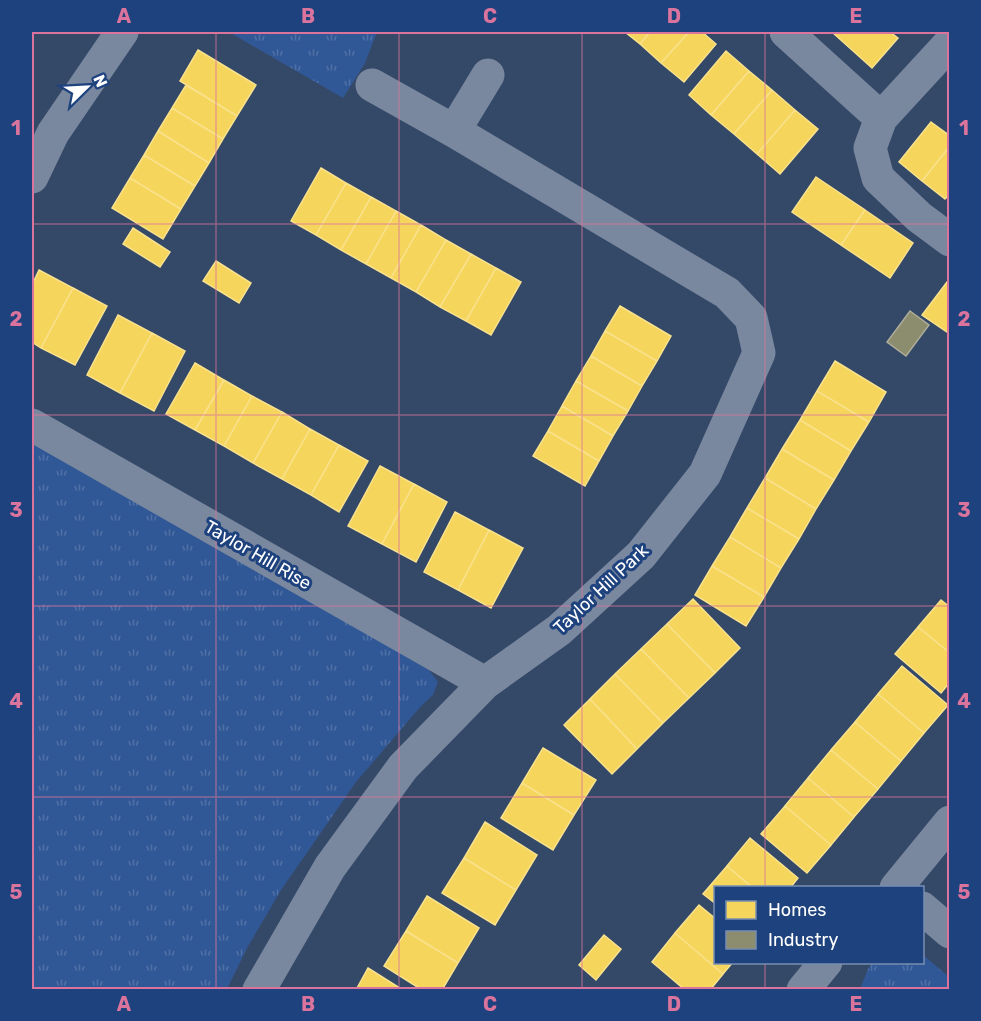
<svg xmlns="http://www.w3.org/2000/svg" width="981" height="1021" viewBox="0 0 981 1021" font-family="Rubik,sans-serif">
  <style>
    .grass { fill: url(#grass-tufts) }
    .homes { fill: #f6d55c; stroke: #f9e28d; stroke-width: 1.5 }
    .industry { fill: #8c8c6e; stroke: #aeae9a; stroke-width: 1.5 }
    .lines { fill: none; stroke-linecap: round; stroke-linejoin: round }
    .minor { stroke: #79889f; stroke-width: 33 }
    .grid { fill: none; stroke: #da749d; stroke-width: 1.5; stroke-opacity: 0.55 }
    .labels { text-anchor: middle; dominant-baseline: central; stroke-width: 6; stroke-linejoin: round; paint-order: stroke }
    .street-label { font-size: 18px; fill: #fff; stroke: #1e427e }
    .neatline { fill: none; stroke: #da749d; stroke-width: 2 }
    .grid-label { font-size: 20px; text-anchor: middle; font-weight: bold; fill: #da749d }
  </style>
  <defs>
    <pattern id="grass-tufts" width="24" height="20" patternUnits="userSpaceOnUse" patternTransform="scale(1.5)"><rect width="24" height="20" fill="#315896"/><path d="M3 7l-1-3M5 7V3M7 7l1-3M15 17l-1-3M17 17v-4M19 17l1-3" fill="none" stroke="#5071a6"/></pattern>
  </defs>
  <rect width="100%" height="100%" fill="#344868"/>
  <path class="grass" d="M229,32H377L365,63L343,98Z
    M32,434L429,670L438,682L433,695L421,706L356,782L281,890L247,948L227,989L32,990V780L33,774L32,766Z
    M923,955L949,977V989H860L868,969L872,963L922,962Z"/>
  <path class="homes" d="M625,32H650L640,44Z
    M650,32H689L661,63L640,44Z
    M689,32H702L716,44L684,82L661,63Z
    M832,32H890L898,38L872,68Z
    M198,50L256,85L237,116L180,81Z
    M726,51L749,71L711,115L689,95Z
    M749,71L772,90L734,134L711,115Z
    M186,85L237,116L223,139L172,108Z
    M772,90L795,110L757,154L734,134Z
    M172,108L223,139L209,163L158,131Z
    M795,110L818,129L780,174L757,154Z
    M931,122L950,136V146L922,181L899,162Z
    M158,131L209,163L195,186L144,155Z
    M950,146V194L945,199L922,181Z
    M144,155L195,186L181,209L130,178Z
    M321,168L346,183L316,235L291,221Z
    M816,177L865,210L841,245L792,212Z
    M130,178L181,209L163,239L112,208Z
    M346,183L371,197L341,250L316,235Z
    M371,197L396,211L366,264L341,250Z
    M865,210L913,243L890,278L841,245Z
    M396,211L421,225L391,278L366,264Z
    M421,225L446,240L416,292L391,278Z
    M133,228L170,252L160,267L123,244Z
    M446,240L471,254L440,307L416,292Z
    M471,254L496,268L466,321L440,307Z
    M216,261L251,283L239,303L203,281Z
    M496,268L521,282L491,335L466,321Z
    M39,270L73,288L41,348L32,342V285Z
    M947,282L950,284V334L922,315Z
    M73,288L107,306L75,365L41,348Z
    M620,306L671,336L657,361L605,331Z
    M118,315L152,333L120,393L87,375Z
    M605,331L657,361L642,386L591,356Z
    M152,333L185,351L154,411L120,393Z
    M591,356L642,386L628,411L576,381Z
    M835,361L886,392L869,422L817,391Z
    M195,363L224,380L195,430L166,414Z
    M224,380L252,396L224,446L195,430Z
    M576,381L628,411L613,436L562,406Z
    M817,391L869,422L851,451L800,420Z
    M252,396L282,412L253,463L224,446Z
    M562,406L613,436L599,461L548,431Z
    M282,412L310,429L282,479L253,463Z
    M800,420L851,451L834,480L782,449Z
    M310,429L339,445L311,495L282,479Z
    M548,431L599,461L585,486L533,456Z
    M339,445L368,461L339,512L311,495Z
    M782,449L834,480L816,509L765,478Z
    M380,466L414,484L382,544L348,526Z
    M765,478L816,509L799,539L747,508Z
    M414,484L447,502L416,562L382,544Z
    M747,508L799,539L781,568L730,537Z
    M455,512L489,530L458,590L424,572Z
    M489,530L523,548L491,608L458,590Z
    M730,537L781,568L764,597L712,566Z
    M712,566L764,597L746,626L695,595Z
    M693,599L740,648L715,673L667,624Z
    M941,600L950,607V653L918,627Z
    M667,624L715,673L689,698L641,649Z
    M918,627L950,653V682L941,693L895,654Z
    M641,649L689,698L663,723L615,674Z
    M902,666L948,705L924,733L878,694Z
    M615,674L663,723L637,749L590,699Z
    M878,694L924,733L901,761L855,722Z
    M590,699L637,749L612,774L564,725Z
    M855,722L901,761L878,789L831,750Z
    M543,748L596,780L574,815L522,783Z
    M831,750L878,789L854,817L808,778Z
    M808,778L854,817L831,845L785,806Z
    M522,783L574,815L553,850L501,818Z
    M785,806L831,845L807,873L761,834Z
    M485,822L537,855L516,890L464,858Z
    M750,838L798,878L790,888H753L727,866Z
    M464,858L516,890L495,925L442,893Z
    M727,866L753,888H716V904L703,894Z
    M427,896L479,928L458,963L406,931Z
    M699,905L716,919V962H733L723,974L675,933Z
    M406,931L458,963L442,990H422L384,966Z
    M675,933L723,974L710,990H685L652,962Z
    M604,935L621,949L596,980L579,965Z
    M368,968L403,990H356Z"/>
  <path class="industry" d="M910,311L929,325L906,356L887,342Z"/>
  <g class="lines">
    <path class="minor" d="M786,32L881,118
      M950,43L881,118L870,148L878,178L919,217L950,240
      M454,131L488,75
      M32,177L53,133L122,32
      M32,425L485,683
      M896,888L950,822
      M922,908L950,932
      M259,990L330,867L403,767L485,683L559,630L641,555L705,474L759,353L751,318L727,293L454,131L372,85
      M803,990L826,962"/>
  </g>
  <path class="grid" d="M216,32V990M399,32V990M582,32V990M765,32V888M32,224H950M32,415H950M32,606H950M32,797H950M765,962V990"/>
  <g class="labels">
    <g class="street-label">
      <text transform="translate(258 555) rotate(30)">Taylor Hill Rise</text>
      <text transform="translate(601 589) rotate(-43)">Taylor Hill Park</text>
    </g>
  </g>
  <rect width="981" height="1021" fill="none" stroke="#1e427e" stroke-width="66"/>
  <rect x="714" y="886" width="210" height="78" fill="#1e427e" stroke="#788eb2" stroke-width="1.5"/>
  <rect x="726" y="901" width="30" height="18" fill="#f6d55c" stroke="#788eb2" stroke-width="1.5"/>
  <text x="768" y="916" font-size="18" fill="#ffffff">Homes</text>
  <rect x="726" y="931" width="30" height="18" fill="#8c8c6e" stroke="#788eb2" stroke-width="1.5"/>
  <text x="768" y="946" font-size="18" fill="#ffffff">Industry</text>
  <g transform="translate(87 87) rotate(66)" stroke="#1e427e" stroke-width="4.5" paint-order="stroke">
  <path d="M0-4.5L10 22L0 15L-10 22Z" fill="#ffffff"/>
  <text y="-9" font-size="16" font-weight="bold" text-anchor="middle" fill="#ffffff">N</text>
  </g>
  <rect x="33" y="33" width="915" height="955" class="neatline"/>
  <g class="grid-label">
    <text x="124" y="23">A</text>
    <text x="308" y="23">B</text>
    <text x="490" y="23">C</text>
    <text x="674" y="23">D</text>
    <text x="856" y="23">E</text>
    <text x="16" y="135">1</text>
    <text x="964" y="135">1</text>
    <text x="16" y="326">2</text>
    <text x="964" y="326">2</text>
    <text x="16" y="517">3</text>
    <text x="964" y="517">3</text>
    <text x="16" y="708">4</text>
    <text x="964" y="708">4</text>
    <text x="16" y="899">5</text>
    <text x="964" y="899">5</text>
    <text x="124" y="1011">A</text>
    <text x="308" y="1011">B</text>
    <text x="490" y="1011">C</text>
    <text x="674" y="1011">D</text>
    <text x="856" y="1011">E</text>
  </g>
</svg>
